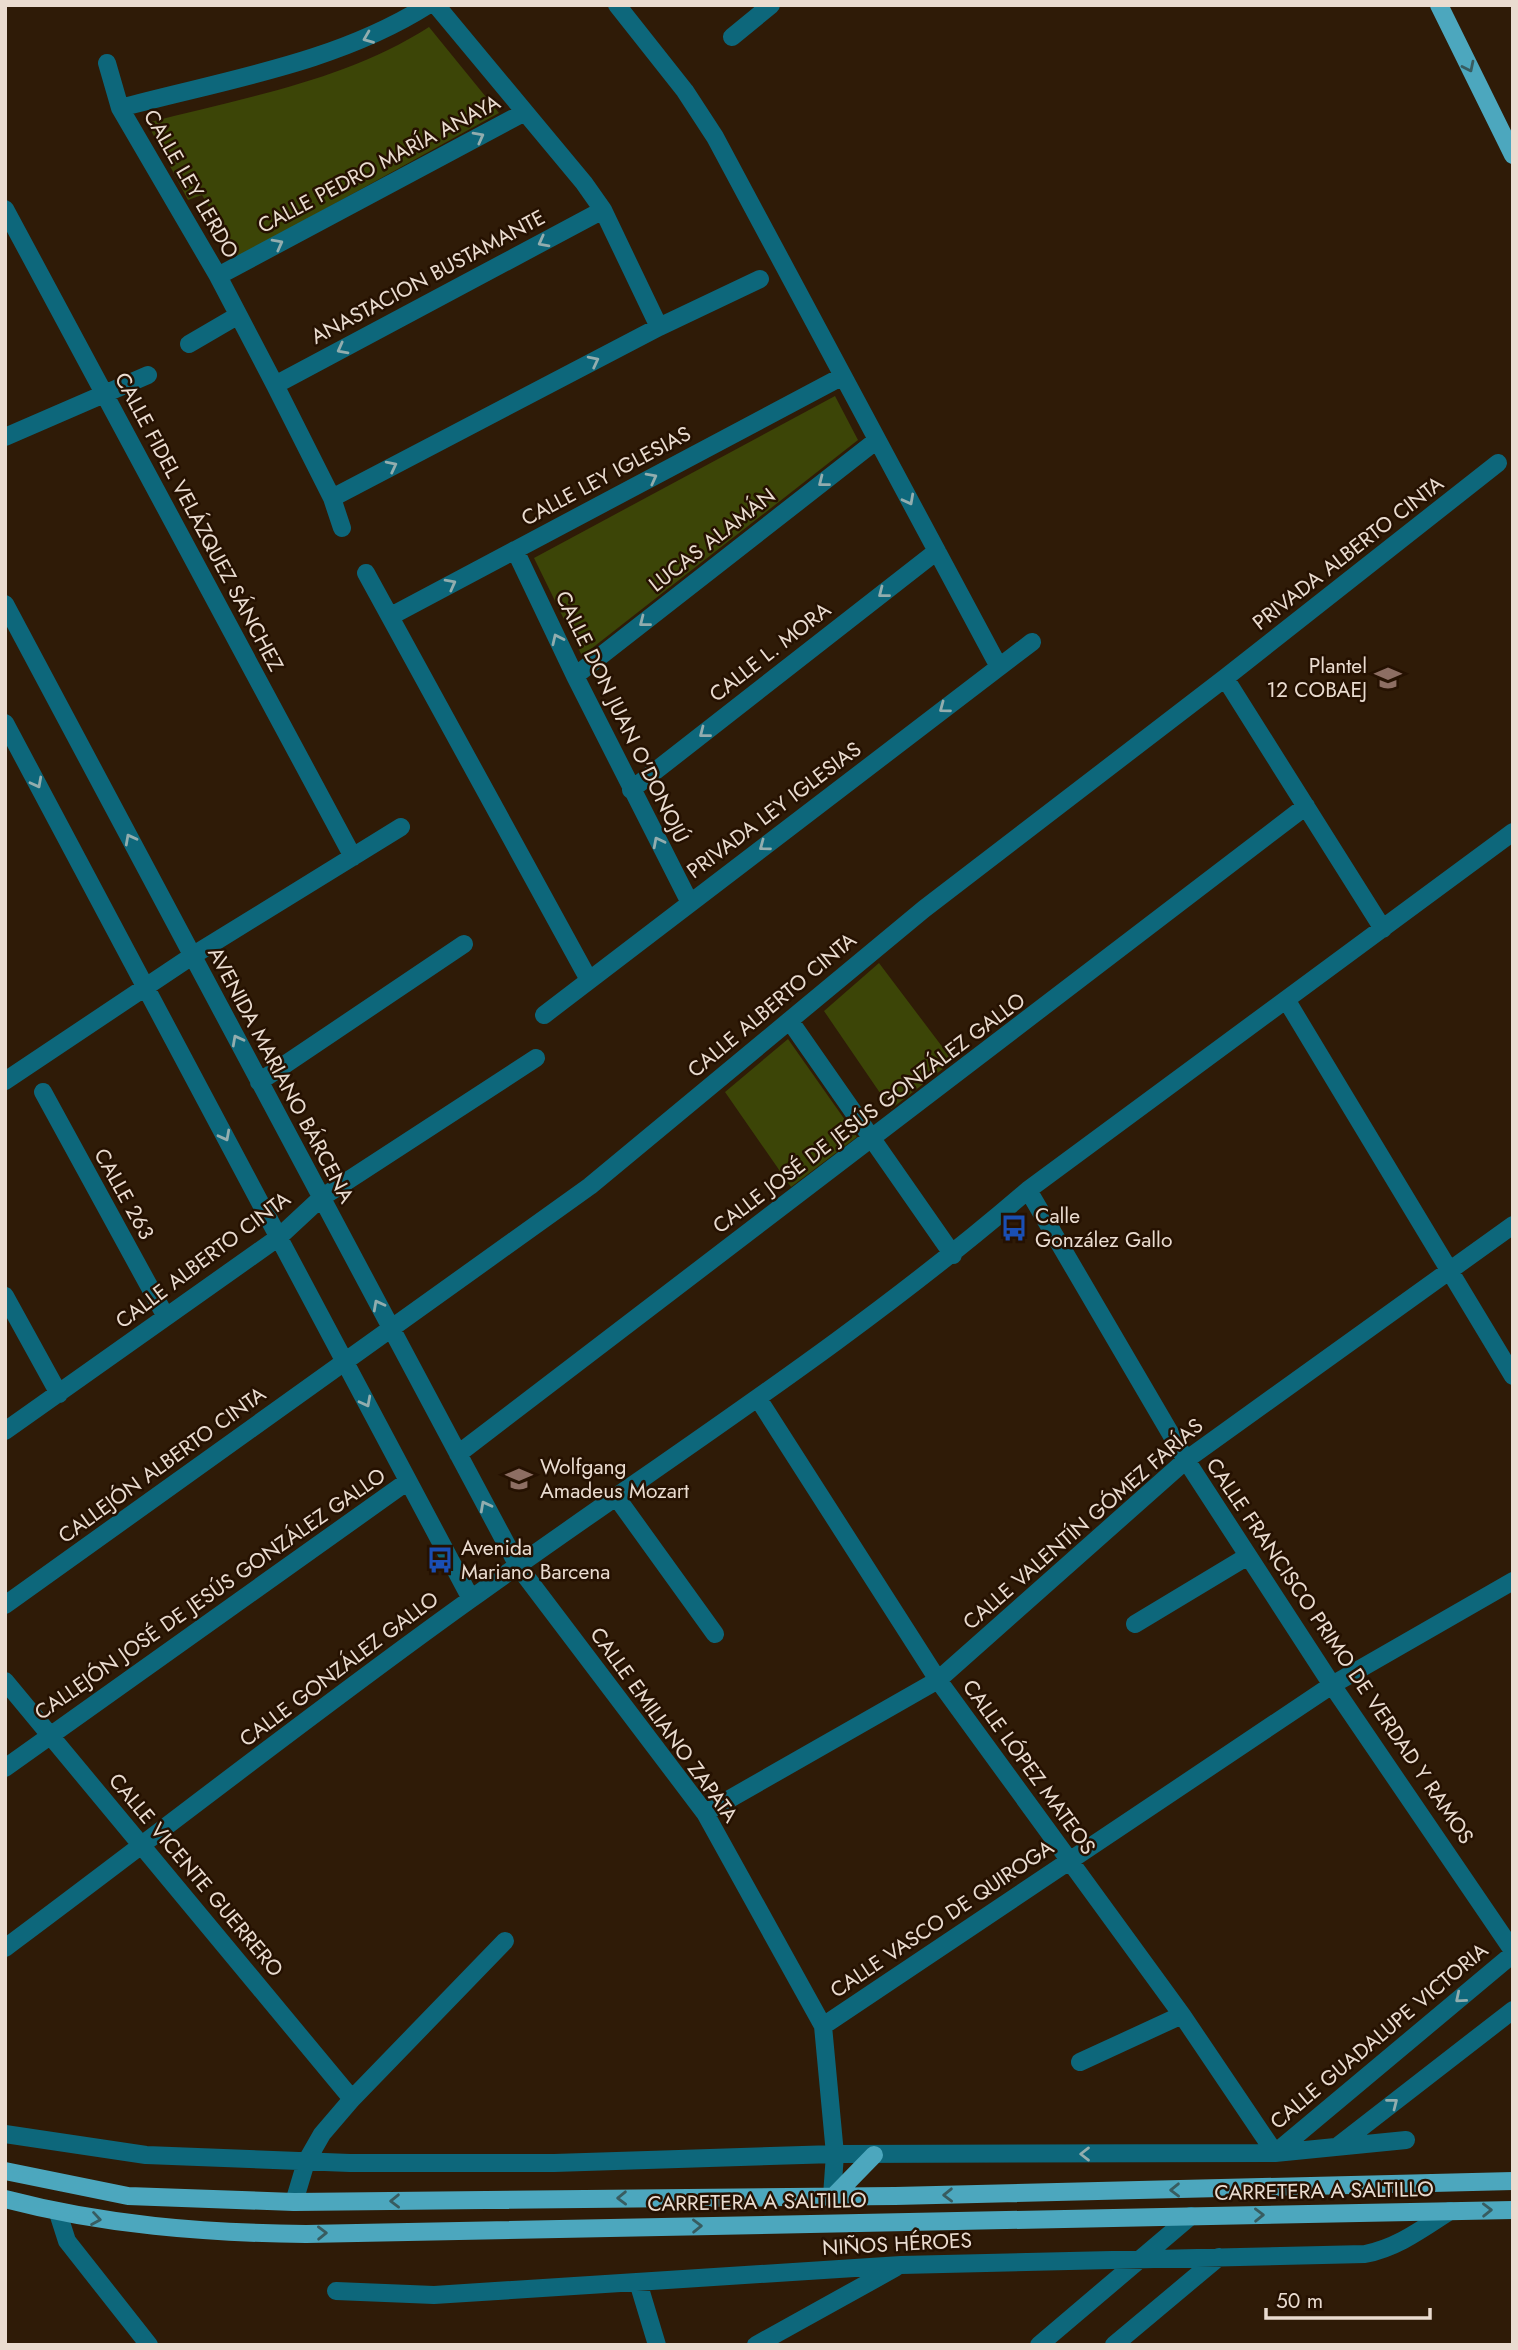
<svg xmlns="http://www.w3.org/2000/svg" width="1518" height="2350" viewBox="0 0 1518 2350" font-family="Jost,sans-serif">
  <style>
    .green { fill: #3c4507 }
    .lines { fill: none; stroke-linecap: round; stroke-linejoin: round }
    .minor { stroke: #0d677b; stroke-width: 18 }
    .major { stroke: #4ca7be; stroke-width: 18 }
    .oneway { stroke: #92adae }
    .oneway2 { stroke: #385c60 }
    .labels { text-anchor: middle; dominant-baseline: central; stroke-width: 5; stroke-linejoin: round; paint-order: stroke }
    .street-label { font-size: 21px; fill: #eadcd0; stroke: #251101 }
    .poi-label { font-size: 21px; fill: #eadcd0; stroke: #251101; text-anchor: start }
  </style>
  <rect width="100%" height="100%" fill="#2f1b07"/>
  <path class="green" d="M429,27L499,113L238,257L202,195L188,200L147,123C242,98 345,81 429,27Z
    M835,396L858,440L582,656L534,558Z
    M879,963L953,1061L891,1109L824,1011Z
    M788,1039L857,1137L791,1187L725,1092Z"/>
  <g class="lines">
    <path class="minor" d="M436,5L584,183L603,210L659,327
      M617,5L685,91L715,137L999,667
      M732,37L771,5
      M107,63L120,108L218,276L275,385L332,498L342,528
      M120,108C224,80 337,63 428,5
      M5,209L353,857
      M218,276L525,112
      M189,344L237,316
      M275,385L603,210
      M5,437L148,375
      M332,498L659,327L760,279
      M515,550L575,676L690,903
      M366,573L589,980
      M5,604L518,1566L705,1813L823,2026L835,2154L832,2196
      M391,616L843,376
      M575,676L877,440
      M1225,678L1383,929
      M5,723L471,1599
      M631,790L937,551
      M1287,1001L1513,1376
      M544,1015L1032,642
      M790,1021L953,1255
      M5,1081L192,956L401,827
      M259,1082L464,944
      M43,1092L166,1317
      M1028,1190L1186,1460L1332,1685L1513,1951
      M5,1296L59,1394
      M759,1400L938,1680L1182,2015L1275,2153
      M5,1431L279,1237L321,1198L536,1058
      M458,1454L1306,806
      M617,1498L715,1634
      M5,1605L590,1186L924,909L1225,678L1498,463
      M1135,1624L1248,1556
      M5,1681L352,2099
      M5,1768L408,1481
      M705,1813L938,1680L1186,1460L1513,1225
      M5,1948C161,1832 313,1712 471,1599C658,1464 853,1341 1028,1190L1513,832
      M823,2026L1332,1685L1513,1581
      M1080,2062L1182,2015
      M5,2134L146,2155L350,2163H554L835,2154L1275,2153L1406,2140
      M1339,2145L1513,2010
      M1275,2153L1513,1954
      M294,2202L306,2162L322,2134L352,2099L505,1941
      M58,2213L67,2241L149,2345
      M638,2282L657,2345
      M336,2291L434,2295L901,2265L1365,2254C1397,2248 1422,2229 1450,2211
      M756,2345L895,2268
      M1039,2345L1191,2216
      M1114,2345L1219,2257"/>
    <path class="major" d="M1439,5L1513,155
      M5,2171L128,2196L294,2202L895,2196L1513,2181
      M834,2196L874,2155
      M5,2199C104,2225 204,2233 306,2234L1513,2210"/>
  </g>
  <defs><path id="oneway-chevron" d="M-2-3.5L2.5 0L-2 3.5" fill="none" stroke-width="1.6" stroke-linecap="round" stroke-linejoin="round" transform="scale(1.75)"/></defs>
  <g class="oneway">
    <use href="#oneway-chevron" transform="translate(368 38) rotate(158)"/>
    <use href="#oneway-chevron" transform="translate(479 137) rotate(-28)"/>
    <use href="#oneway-chevron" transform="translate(543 242) rotate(152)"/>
    <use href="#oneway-chevron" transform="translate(278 244) rotate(-28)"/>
    <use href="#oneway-chevron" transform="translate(342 349) rotate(152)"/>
    <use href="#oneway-chevron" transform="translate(594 361) rotate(-27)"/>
    <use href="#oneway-chevron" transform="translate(392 466) rotate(-27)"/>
    <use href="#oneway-chevron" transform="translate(652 478) rotate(-28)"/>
    <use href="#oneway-chevron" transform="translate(823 482) rotate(142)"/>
    <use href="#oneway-chevron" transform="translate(909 500) rotate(62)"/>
    <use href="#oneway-chevron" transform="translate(451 584) rotate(-28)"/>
    <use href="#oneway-chevron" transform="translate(883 593) rotate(142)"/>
    <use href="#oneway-chevron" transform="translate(644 622) rotate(142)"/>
    <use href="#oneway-chevron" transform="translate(557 639) rotate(-115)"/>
    <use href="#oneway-chevron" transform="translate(944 708) rotate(143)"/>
    <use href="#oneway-chevron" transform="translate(704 733) rotate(142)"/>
    <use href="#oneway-chevron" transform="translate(37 783) rotate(62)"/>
    <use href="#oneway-chevron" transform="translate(130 839) rotate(-118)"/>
    <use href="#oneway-chevron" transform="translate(658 842) rotate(-117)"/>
    <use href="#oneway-chevron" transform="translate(764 846) rotate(143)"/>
    <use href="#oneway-chevron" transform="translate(237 1040) rotate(-118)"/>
    <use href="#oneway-chevron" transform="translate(225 1136) rotate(62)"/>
    <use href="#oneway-chevron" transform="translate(378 1305) rotate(-118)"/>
    <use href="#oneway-chevron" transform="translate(366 1402) rotate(62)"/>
    <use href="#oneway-chevron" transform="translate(485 1506) rotate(-118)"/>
    <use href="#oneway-chevron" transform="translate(1460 1998) rotate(140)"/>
    <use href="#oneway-chevron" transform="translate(1393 2103) rotate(-38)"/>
    <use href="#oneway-chevron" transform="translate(1085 2154) rotate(180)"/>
  </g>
  <g class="oneway2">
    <use href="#oneway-chevron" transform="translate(1469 67) rotate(64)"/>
    <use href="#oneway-chevron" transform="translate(1175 2190) rotate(179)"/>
    <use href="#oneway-chevron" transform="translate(948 2195) rotate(179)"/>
    <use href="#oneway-chevron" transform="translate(622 2198) rotate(179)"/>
    <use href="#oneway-chevron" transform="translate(395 2201) rotate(179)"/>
    <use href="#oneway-chevron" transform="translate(1487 2210) rotate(-1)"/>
    <use href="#oneway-chevron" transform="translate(1259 2215) rotate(-1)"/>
    <use href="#oneway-chevron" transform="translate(96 2219) rotate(9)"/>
    <use href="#oneway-chevron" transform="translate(697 2226) rotate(-1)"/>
    <use href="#oneway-chevron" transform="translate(322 2233) rotate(-1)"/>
  </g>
  <defs>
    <g id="university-bare" transform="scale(2.1)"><path d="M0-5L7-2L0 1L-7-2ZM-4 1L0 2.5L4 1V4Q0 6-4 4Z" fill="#8d6e63" stroke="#251101" stroke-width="2.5" paint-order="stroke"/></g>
    <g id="bus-bare" transform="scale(2.1)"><path d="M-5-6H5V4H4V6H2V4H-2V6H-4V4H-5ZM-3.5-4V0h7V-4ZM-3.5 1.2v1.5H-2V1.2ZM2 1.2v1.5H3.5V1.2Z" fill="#1a4fb4" stroke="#251101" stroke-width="2.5" paint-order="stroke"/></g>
    <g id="school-bare" transform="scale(2.1)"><path d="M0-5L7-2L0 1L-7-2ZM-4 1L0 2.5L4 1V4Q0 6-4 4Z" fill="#8d6e63" stroke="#251101" stroke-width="2.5" paint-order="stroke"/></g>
  </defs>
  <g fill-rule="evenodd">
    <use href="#university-bare" x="1388" y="678"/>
    <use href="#bus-bare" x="1014" y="1228"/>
    <use href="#school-bare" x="519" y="1479"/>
    <use href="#bus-bare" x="440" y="1560"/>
  </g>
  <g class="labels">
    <g class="street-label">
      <text transform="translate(379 164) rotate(-28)">CALLE PEDRO MARÍA ANAYA</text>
      <text transform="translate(191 184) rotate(60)">CALLE LEY LERDO</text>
      <text transform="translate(428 277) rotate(-28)">ANASTACION BUSTAMANTE</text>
      <text transform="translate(606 476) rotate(-28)">CALLE LEY IGLESIAS</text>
      <text transform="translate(199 522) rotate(62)">CALLE FIDEL VELÁZQUEZ SÁNCHEZ</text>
      <text transform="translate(712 540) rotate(-38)">LUCAS ALAMÁN</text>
      <text transform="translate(1348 553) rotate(-38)">PRIVADA ALBERTO CINTA</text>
      <text transform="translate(770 652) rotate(-38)">CALLE L. MORA</text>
      <text transform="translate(622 717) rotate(64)">CALLE DON JUAN O'DONOJÚ</text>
      <text transform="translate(774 810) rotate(-37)">PRIVADA LEY IGLESIAS</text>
      <text transform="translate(772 1005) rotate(-40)">CALLE ALBERTO CINTA</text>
      <text transform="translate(281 1075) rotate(62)">AVENIDA MARIANO BÁRCENA</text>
      <text transform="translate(869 1113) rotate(-37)">CALLE JOSÉ DE JESÚS GONZÁLEZ GALLO</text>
      <text transform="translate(124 1194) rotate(61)">CALLE 263</text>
      <text transform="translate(203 1260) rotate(-37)">CALLE ALBERTO CINTA</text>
      <text transform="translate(162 1465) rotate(-36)">CALLEJÓN ALBERTO CINTA</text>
      <text transform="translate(1083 1524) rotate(-41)">CALLE VALENTÍN GÓMEZ FARÍAS</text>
      <text transform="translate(210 1594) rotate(-35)">CALLEJÓN JOSÉ DE JESÚS GONZÁLEZ GALLO</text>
      <text transform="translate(1340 1651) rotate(56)">CALLE FRANCISCO PRIMO DE VERDAD Y RAMOS</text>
      <text transform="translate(339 1669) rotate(-37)">CALLE GONZÁLEZ GALLO</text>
      <text transform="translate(664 1725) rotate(54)">CALLE EMILIANO ZAPATA</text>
      <text transform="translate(1029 1767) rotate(54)">CALLE LÓPEZ MATEOS</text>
      <text transform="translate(196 1875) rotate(50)">CALLE VICENTE GUERRERO</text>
      <text transform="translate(942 1919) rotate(-34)">CALLE VASCO DE QUIROGA</text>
      <text transform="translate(1379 2036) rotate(-40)">CALLE GUADALUPE VICTORIA</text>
      <text transform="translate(1324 2191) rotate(-1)">CARRETERA A SALTILLO</text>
      <text transform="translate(757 2202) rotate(-1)">CARRETERA A SALTILLO</text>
      <text transform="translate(897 2244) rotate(-3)">NIÑOS HÉROES</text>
    </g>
    <g class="poi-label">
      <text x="1367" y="666" text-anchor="end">Plantel<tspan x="1367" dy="24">12 COBAEJ</tspan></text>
      <text x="1035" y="1216">Calle<tspan x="1035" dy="24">González Gallo</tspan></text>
      <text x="540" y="1467">Wolfgang<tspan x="540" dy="24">Amadeus Mozart</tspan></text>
      <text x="461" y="1548">Avenida<tspan x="461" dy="24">Mariano Barcena</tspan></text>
    </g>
  </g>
  <rect width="1518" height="2350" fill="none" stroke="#eadcd0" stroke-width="14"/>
  <path d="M1266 2308v10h164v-10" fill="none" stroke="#eadcd0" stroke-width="3.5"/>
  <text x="1276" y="2308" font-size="21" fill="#eadcd0" stroke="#251101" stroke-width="5" paint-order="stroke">50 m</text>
</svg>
